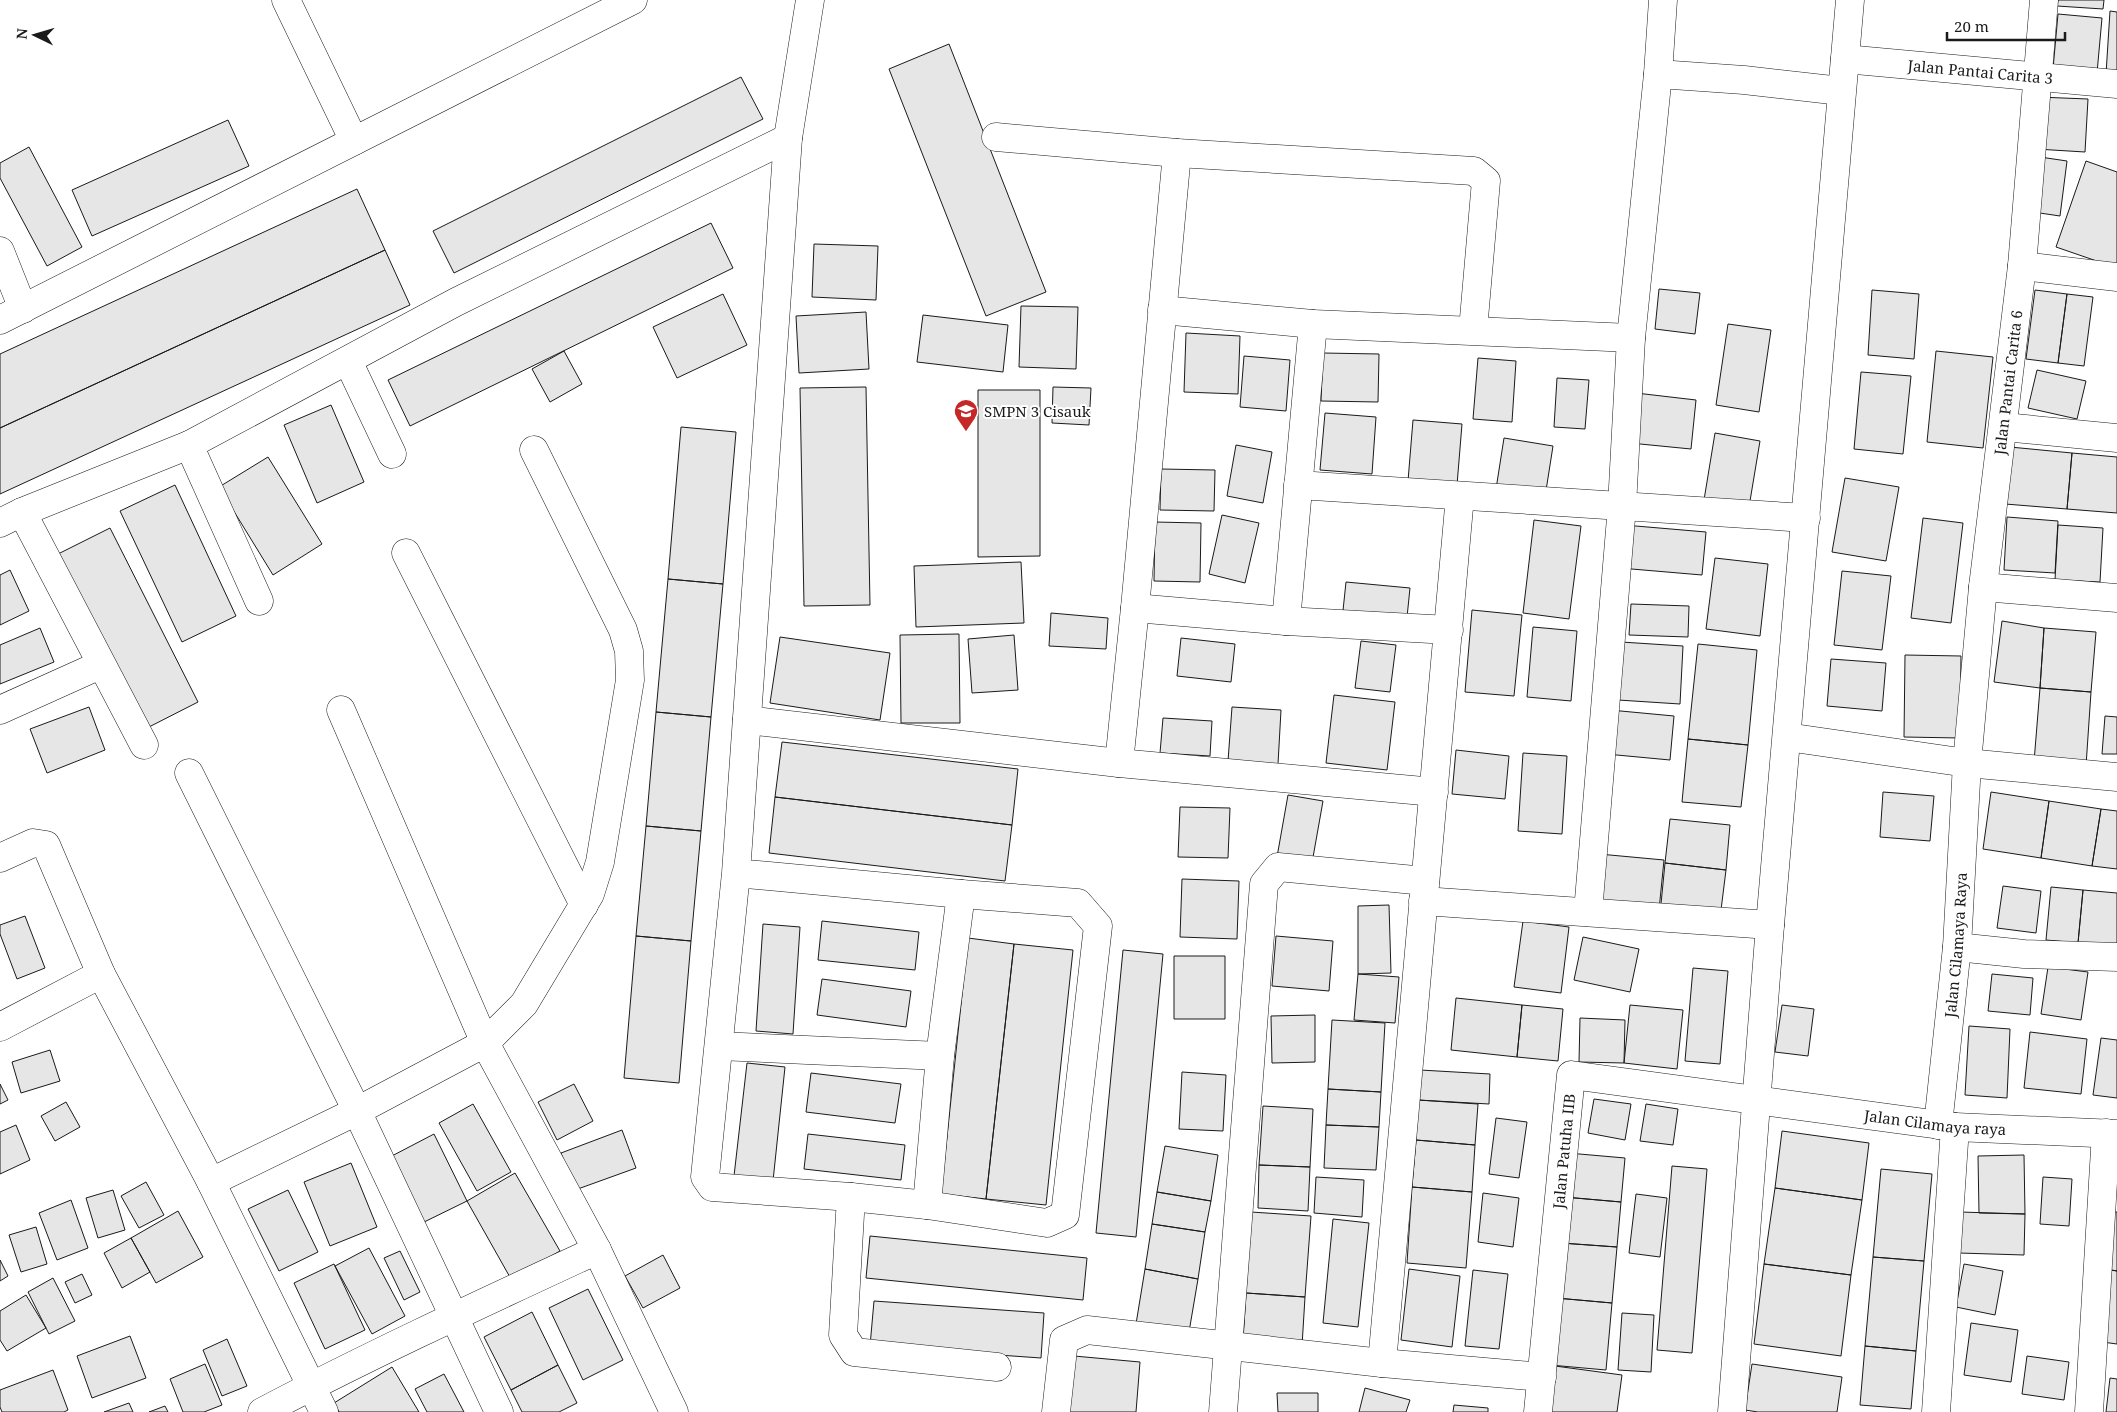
<svg xmlns="http://www.w3.org/2000/svg" width="2117" height="1412" viewBox="0 0 2117 1412" font-family="'Noto Serif',serif">
  <style>
    .building { fill: #e6e6e6; stroke: #1a1a1a }
    .lines { fill: none; stroke-linecap: round; stroke-linejoin: round }
    .minor-casing { stroke: #1a1a1a; stroke-width: 29 }
    .minor { stroke: #fff; stroke-width: 28 }
    .labels { text-anchor: middle; dominant-baseline: central; stroke-width: 4; stroke-linejoin: round; paint-order: stroke }
    .street-label { font-size: 15px; fill: #1a1a1a; stroke: #fff }
    .poi-label { font-size: 15px; fill: #1a1a1a; stroke: #fff; text-anchor: start }
  </style>
  <rect width="100%" height="100%" fill="#fff"/>
  <path class="building" d="M2058,0H2104L2103,9L2057,6Z
    M2110,11L2117,12V75L2106,74Z
    M2058,14L2102,18L2097,73L2053,69Z
    M949,44L1046,292L986,316L889,69Z
    M741,77L763,119L454,273L433,231Z
    M2038,97L2088,99L2085,152L2036,149Z
    M228,120L249,166L92,236L72,190Z
    M29,147L82,247L47,266L0,178V163Z
    M2040,157L2067,161L2060,216L2033,212Z
    M2086,161L2117,172V268L2056,247Z
    M357,189L385,250L0,428V354Z
    M711,223L733,268L410,426L388,380Z
    M814,244L878,246L876,300L812,297Z
    M385,250L410,305L0,494V428Z
    M1659,289L1700,293L1695,334L1655,329Z
    M1872,290L1919,294L1914,359L1868,355Z
    M2035,290L2067,294L2058,363L2026,359Z
    M723,294L747,345L677,378L653,327Z
    M2067,294L2093,297L2084,366L2058,363Z
    M1021,306L1078,307L1076,369L1019,367Z
    M866,312L869,369L799,373L796,316Z
    M923,315L1008,325L1003,372L917,362Z
    M1728,324L1771,330L1759,412L1716,405Z
    M1186,333L1240,336L1238,394L1184,392Z
    M564,351L582,384L550,402L532,369Z
    M1936,351L1993,357L1983,448L1927,442Z
    M1323,353L1379,354L1378,402L1321,401Z
    M1244,356L1290,360L1286,411L1240,407Z
    M1478,358L1516,361L1512,422L1473,419Z
    M2037,370L2086,381L2077,419L2028,408Z
    M1861,372L1911,376L1903,454L1854,449Z
    M1557,378L1589,380L1585,429L1554,427Z
    M866,387L870,605L804,606L800,388Z
    M1053,387L1091,388L1089,425L1052,423Z
    M978,390H1040V556L978,557Z
    M1636,393L1696,400L1691,449L1630,443Z
    M331,405L364,482L317,503L284,425Z
    M1325,413L1376,417L1372,474L1320,470Z
    M1413,420L1462,424L1457,485L1408,481Z
    M681,427L736,432L723,584L668,579Z
    M1715,433L1760,441L1749,507L1704,500Z
    M1504,438L1553,446L1545,497L1496,489Z
    M1236,445L1272,452L1263,503L1227,496Z
    M2010,447L2072,453L2067,509L2005,504Z
    M2072,453L2117,457V513L2067,509Z
    M268,457L322,544L273,575L219,487Z
    M1161,469L1215,470L1214,511L1160,510Z
    M1845,478L1899,487L1886,561L1832,552Z
    M175,485L236,616L182,642L120,511Z
    M1222,515L1259,523L1245,583L1209,574Z
    M2007,517L2058,521L2055,573L2004,570Z
    M1923,518L1963,523L1951,623L1911,618Z
    M1534,520L1581,526L1569,619L1523,613Z
    M1155,522L1201,523L1200,582L1154,581Z
    M1624,525L1706,532L1702,575L1620,568Z
    M2058,525L2103,528L2100,582L2055,580Z
    M110,528L198,702L145,729L58,554Z
    M1715,558L1768,564L1760,636L1706,629Z
    M1021,562L1024,623L916,627L914,566Z
    M10,570L29,611L0,625V575Z
    M1842,571L1891,576L1882,650L1834,645Z
    M668,579L723,584L711,717L656,712Z
    M1346,582L1410,588L1406,627L1342,620Z
    M1631,604L1689,606L1688,637L1629,635Z
    M1472,610L1522,615L1514,696L1465,692Z
    M1051,613L1108,618L1106,649L1049,646Z
    M2002,621L2044,628L2040,688L1994,682Z
    M1533,627L1577,631L1571,701L1527,697Z
    M40,628L54,662L0,684V645Z
    M2044,628L2096,632L2091,692L2040,688Z
    M959,634L960,723H901L900,635Z
    M1014,635L1018,690L972,693L968,639Z
    M780,637L890,653L880,720L770,703Z
    M1181,638L1235,644L1231,682L1177,676Z
    M1361,641L1396,645L1390,692L1355,688Z
    M1621,642L1683,646L1680,704L1618,700Z
    M1698,644L1757,650L1748,745L1688,739Z
    M1905,655L1961,656L1960,738L1904,737Z
    M1831,659L1886,663L1882,711L1827,706Z
    M2040,688L2091,692L2086,766L2034,762Z
    M1334,695L1395,702L1387,770L1326,763Z
    M89,707L105,750L47,773L30,729Z
    M1232,707L1281,710L1278,764L1228,761Z
    M1610,710L1674,716L1670,760L1606,754Z
    M656,712L711,717L701,831L646,826Z
    M2105,716L2117,717V754H2102Z
    M1163,718L1212,721L1210,756L1160,753Z
    M1688,739L1748,745L1741,807L1682,802Z
    M782,742L1018,769L1012,825L775,797Z
    M1456,750L1509,756L1505,799L1452,794Z
    M1523,753L1567,756L1562,834L1518,831Z
    M1883,792L1934,796L1930,841L1880,837Z
    M1991,792L2049,801L2041,858L1983,849Z
    M1288,795L1323,801L1312,863L1277,857Z
    M775,797L1012,825L1005,881L769,853Z
    M2049,801L2101,809L2092,866L2041,858Z
    M1180,807L1230,808L1228,858L1178,857Z
    M2101,809L2117,811V869L2092,866Z
    M1670,819L1730,825L1726,870L1665,863Z
    M646,826L701,831L691,941L636,936Z
    M1599,854L1664,860L1659,910L1594,904Z
    M1665,863L1726,870L1721,910L1661,904Z
    M1182,879L1239,881L1237,939L1180,937Z
    M2003,886L2041,891L2036,933L1997,928Z
    M2051,887L2083,890L2078,943L2046,940Z
    M2083,890L2117,893V947L2078,943Z
    M1389,905L1391,973L1358,974V906Z
    M25,916L45,968L17,979L0,934V925Z
    M822,921L919,932L915,970L818,960Z
    M1523,921L1569,927L1561,993L1514,987Z
    M763,924L800,927L793,1034L756,1031Z
    M636,936L691,941L679,1083L624,1078Z
    M1276,936L1333,941L1329,991L1272,986Z
    M1583,937L1639,949L1630,992L1574,980Z
    M968,938L1014,944L986,1199L941,1194Z
    M1014,944L1073,950L1046,1205L986,1199Z
    M1123,950L1163,954L1136,1237L1096,1233Z
    M1174,956H1225V1019H1174Z
    M2048,967L2088,972L2081,1020L2041,1014Z
    M1693,968L1728,971L1720,1064L1685,1061Z
    M1358,974L1399,977L1395,1023L1354,1020Z
    M1992,974L2033,978L2030,1015L1988,1011Z
    M822,979L911,991L906,1027L817,1015Z
    M1456,998L1522,1005L1517,1057L1451,1050Z
    M1522,1005L1563,1009L1558,1061L1517,1057Z
    M1630,1005L1683,1010L1677,1069L1624,1063Z
    M1782,1005L1814,1009L1808,1056L1775,1052Z
    M1315,1015V1062L1272,1063L1271,1016Z
    M1580,1018L1625,1020L1624,1063L1579,1062Z
    M1332,1020L1385,1023L1381,1092L1328,1089Z
    M1969,1026L2010,1029L2007,1098L1965,1095Z
    M2030,1032L2087,1039L2081,1094L2024,1088Z
    M2101,1038L2117,1040V1098L2093,1095Z
    M50,1050L60,1081L21,1093L12,1062Z
    M747,1063L785,1067L773,1181L734,1176Z
    M1420,1070L1490,1074L1489,1104L1418,1100Z
    M1182,1072L1226,1075L1223,1131L1179,1129Z
    M811,1073L901,1084L895,1123L806,1112Z
    M0,1084L8,1100L0,1104Z
    M574,1084L593,1121L557,1140L538,1102Z
    M1328,1089L1381,1092L1379,1127L1326,1125Z
    M1594,1099L1631,1104L1625,1140L1588,1133Z
    M1418,1100L1478,1104L1475,1145L1416,1140Z
    M66,1102L80,1127L55,1141L41,1116Z
    M473,1104L511,1172L477,1191L439,1123Z
    M1646,1104L1678,1109L1673,1145L1640,1141Z
    M1263,1106L1313,1109L1310,1167L1259,1165Z
    M1496,1118L1527,1122L1519,1178L1489,1174Z
    M16,1125L30,1160L0,1174V1132Z
    M1326,1125L1379,1127L1376,1170L1324,1168Z
    M622,1130L636,1168L575,1190L561,1153Z
    M1782,1131L1869,1143L1862,1200L1775,1188Z
    M434,1134L467,1201L420,1224L388,1158Z
    M808,1134L905,1145L901,1180L804,1169Z
    M1416,1140L1475,1145L1472,1192L1412,1187Z
    M1165,1146L1218,1155L1211,1201L1157,1192Z
    M1568,1153L1625,1158L1621,1202L1564,1197Z
    M2024,1155L2025,1214L1979,1213L1978,1156Z
    M351,1163L377,1227L330,1246L304,1182Z
    M1259,1165L1310,1167L1308,1211L1258,1208Z
    M1672,1166L1707,1169L1692,1353L1657,1350Z
    M1881,1169L1932,1174L1924,1261L1873,1257Z
    M515,1173L560,1251L511,1279L467,1201Z
    M1316,1177L1364,1180L1362,1217L1314,1213Z
    M2043,1177L2072,1179L2069,1226L2040,1224Z
    M146,1182L164,1215L139,1228L121,1196Z
    M1412,1187L1472,1192L1466,1268L1407,1263Z
    M1775,1188L1862,1200L1851,1275L1764,1264Z
    M113,1190L125,1230L98,1238L86,1198Z
    M288,1190L318,1252L279,1271L248,1209Z
    M1157,1192L1211,1201L1205,1232L1152,1224Z
    M1483,1193L1519,1198L1513,1247L1478,1242Z
    M1636,1194L1667,1198L1660,1257L1629,1253Z
    M1564,1197L1621,1202L1617,1247L1561,1243Z
    M71,1200L88,1248L57,1260L39,1213Z
    M178,1211L203,1257L156,1283L131,1238Z
    M1251,1212L1311,1216L1305,1297L1246,1293Z
    M1960,1212L2025,1214L2024,1255L1959,1253Z
    M2114,1212H2117V1271L2105,1269Z
    M1333,1219L1369,1223L1358,1327L1323,1323Z
    M1152,1224L1205,1232L1198,1279L1145,1269Z
    M36,1227L47,1264L21,1272L9,1235Z
    M870,1236L1087,1258L1083,1300L866,1278Z
    M131,1238L150,1272L122,1288L104,1253Z
    M1561,1243L1617,1247L1612,1303L1556,1298Z
    M369,1248L405,1316L372,1334L335,1266Z
    M400,1251L420,1292L404,1300L384,1258Z
    M663,1255L680,1288L643,1308L625,1276Z
    M1873,1257L1924,1261L1916,1351L1865,1346Z
    M0,1260L8,1276L0,1281Z
    M334,1264L365,1330L325,1349L294,1283Z
    M1764,1264L1851,1275L1841,1356L1754,1344Z
    M1964,1264L2003,1271L1995,1315L1956,1307Z
    M1145,1269L1198,1279L1189,1332L1136,1324Z
    M1409,1269L1460,1276L1452,1347L1401,1340Z
    M2105,1269L2117,1271V1344L2095,1341Z
    M1473,1270L1508,1274L1499,1349L1465,1346Z
    M82,1274L92,1295L75,1303L65,1282Z
    M53,1278L75,1321L49,1334L28,1292Z
    M588,1289L623,1360L583,1380L549,1308Z
    M1246,1293L1305,1297L1302,1346L1243,1341Z
    M26,1295L46,1328L7,1351L0,1340V1311Z
    M1556,1298L1612,1303L1606,1370L1550,1365Z
    M874,1301L1044,1313L1041,1358L870,1346Z
    M532,1312L558,1365L511,1390L484,1337Z
    M1622,1313L1654,1315L1651,1372L1618,1370Z
    M1971,1323L2018,1330L2011,1382L1964,1375Z
    M130,1336L146,1378L92,1398L77,1356Z
    M227,1339L247,1386L222,1396L203,1350Z
    M1865,1346L1916,1351L1911,1409L1860,1405Z
    M1074,1356L1140,1362L1136,1412H1069Z
    M2027,1356L2069,1362L2064,1400L2022,1394Z
    M205,1364L222,1405L204,1412H183L170,1379Z
    M1752,1364L1842,1377L1837,1412H1758L1745,1410Z
    M558,1365L577,1403L559,1412H522L511,1390Z
    M1555,1366L1622,1375L1617,1412H1548Z
    M392,1367L419,1412H339L334,1403Z
    M53,1370L68,1410L64,1412H2L0,1407V1390Z
    M444,1374L464,1412H427L415,1389Z
    M2110,1378L2117,1379V1412H2106Z
    M1365,1388L1410,1400L1406,1412H1359Z
    M1277,1393H1318V1412H1278Z
    M129,1403L133,1412H104Z
    M1454,1405L1488,1408V1412H1453Z
    M165,1406L168,1412H149Z"/>
  <g class="lines">
    <g class="minor-casing">
      <g id="minor">
        <path d="M286,0L354,141"/>
        <path id="s1" d="M1845,59L2117,84"/>
        <path d="M1658,74L1744,80L1841,91"/>
        <path d="M996,137L1177,153L1474,171L1486,181L1473,330"/>
        <path d="M0,251L23,309"/>
        <path d="M2022,266L2117,277"/>
        <path d="M1162,310L1313,324L1631,338"/>
        <path d="M0,320L633,0"/>
        <path d="M348,361L392,454"/>
        <path d="M2004,427L2117,438"/>
        <path d="M189,445L259,601"/>
        <path d="M1298,485L1806,518"/>
        <path d="M22,512L144,745"/>
        <path d="M0,523L22,512L189,445L456,302L788,138"/>
        <path d="M406,553L584,905"/>
        <path d="M1983,587L2117,598"/>
        <path d="M1135,608L1286,621L1449,630"/>
        <path d="M1286,621L1313,324"/>
        <path d="M0,710L100,665"/>
        <path d="M341,710L485,1043L524,1004L590,894L600,862L630,680L629,651L623,630L534,450"/>
        <path d="M747,720L1119,763L1434,792"/>
        <path d="M1787,737L1967,763L2117,777"/>
        <path d="M1119,763L1135,608L1177,153"/>
        <path d="M189,773L357,1111L499,1412"/>
        <path d="M0,858L33,843L46,845L101,974L211,1182L324,1412"/>
        <path d="M736,873L961,894L1078,903L1098,926L1065,1215L1047,1223L927,1205L851,1197L712,1187L705,1177L736,873L788,138L810,0"/>
        <path d="M1423,901L1770,925"/>
        <path d="M1588,912L1622,506L1631,338L1658,74L1663,0"/>
        <path d="M1957,947L2024,954L2117,957"/>
        <path d="M0,1027L101,974"/>
        <path d="M719,1046L940,1056"/>
        <path id="s2" d="M1938,1125L1957,947L1967,763L1983,587L2022,266L2044,0"/>
        <path d="M211,1182L357,1111L485,1043L597,1250L674,1412"/>
        <path d="M851,1197L843,1335L854,1352L997,1367"/>
        <path d="M927,1205L940,1056L961,894"/>
        <path d="M1382,1363L1460,496"/>
        <path d="M262,1412C372,1354 485,1302 597,1250"/>
        <path d="M1056,1412L1064,1340L1087,1330L1382,1363L1542,1377"/>
        <path d="M1223,1412L1264,884L1278,867L1425,881"/>
        <path id="s3" d="M1538,1412L1571,1075L1955,1127L2117,1134"/>
        <path d="M1732,1412L1770,925L1850,0"/>
        <path d="M1936,1412L1955,1127"/>
        <path d="M2089,1412L2106,1133"/>
      </g>
    </g>
    <use href="#minor" class="minor"/>
  </g>
  <defs>
    <g id="school-pin" transform="scale(1.25)"><path d="M0 17L-7.5 6A9.5 9.5 0 1 1 7.5 6Z" fill="#c62828" stroke="#fff"/><path d="M0-5L7-2L0 1L-7-2ZM-4 1L0 2.5L4 1V4Q0 6-4 4Z" fill="#fff"/></g>
  </defs>
  <g fill-rule="evenodd">
    <use href="#school-pin" x="966" y="411"/>
  </g>
  <g class="labels">
    <g class="street-label">
      <text stroke="none"><textPath href="#s1" startOffset="136">Jalan Pantai Carita 3</textPath></text>
      <text stroke="none"><textPath href="#s2" startOffset="746">Jalan Pantai Carita 6</textPath></text>
      <text stroke="none"><textPath href="#s2" startOffset="181">Jalan Cilamaya Raya</textPath></text>
      <text stroke="none"><textPath href="#s3" startOffset="706">Jalan Cilamaya raya</textPath></text>
      <text stroke="none"><textPath href="#s3" startOffset="262">Jalan Patuha IIB</textPath></text>
    </g>
    <g class="poi-label">
      <text x="984" y="411">SMPN 3 Cisauk</text>
    </g>
  </g>
  <g transform="translate(35 35) rotate(275)" stroke="#ffffff" stroke-width="4" paint-order="stroke">
  <path d="M0-4L9 19L0 12L-9 19Z" fill="#1a1a1a"/>
  <text y="-8" font-size="14" font-weight="bold" text-anchor="middle" fill="#1a1a1a">N</text>
  </g>
  <path d="M1947 32v8h118v-8" fill="none" stroke="#1a1a1a" stroke-width="2.5"/>
  <text x="1954" y="32" font-size="15" fill="#1a1a1a" stroke="#ffffff" stroke-width="4" paint-order="stroke">20 m</text>
</svg>
